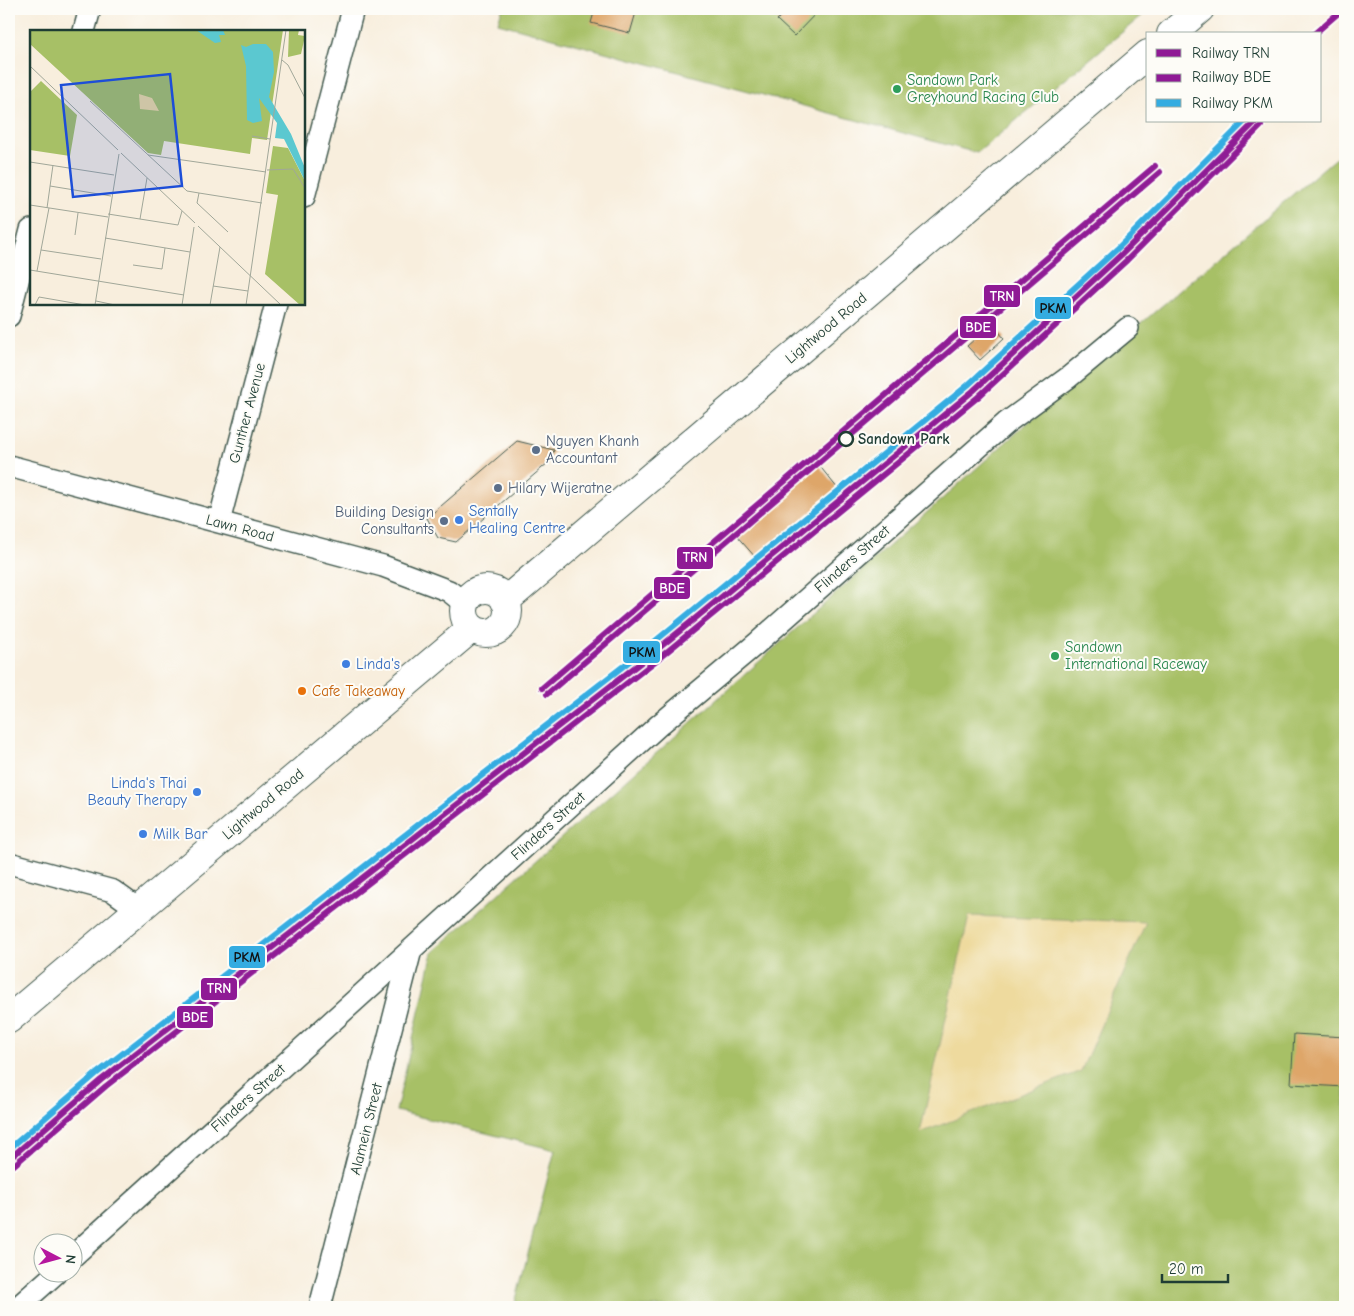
<svg xmlns="http://www.w3.org/2000/svg" width="1354" height="1316" viewBox="0 0 1354 1316" font-family="'Comic Neue',sans-serif">
  <style>
    .green { fill: #a7c066; stroke: #637e4d }
    .sand { fill: #eeda9e; stroke: #868c69 }
    .building { fill: #dea669 }
    .lines { fill: none; stroke-linecap: round; stroke-linejoin: round }
    .street-casing { stroke: #40584d; stroke-width: 24 }
    .secondary-casing { stroke: #40584d; stroke-width: 30 }
    .street { stroke: #fff; stroke-width: 21 }
    .secondary { stroke: #fff; stroke-width: 28 }
    .rail-1-casing { stroke: #fdfcf7; stroke-width: 10 }
    .rail-2-casing { stroke: #fdfcf7; stroke-width: 10 }
    .rail-3-casing { stroke: #fdfcf7; stroke-width: 10 }
    .rail-1 { stroke: #8f1a95; stroke-width: 6 }
    .rail-2 { stroke: #8f1a95; stroke-width: 6 }
    .rail-3 { stroke: #34ace1; stroke-width: 6 }
    .leisure-dot { fill: #2e9e5b; stroke: #fdfcf7; stroke-width: 2 }
    .stop-dot { fill: #fdfcf7; stroke: #1f3d34; stroke-width: 2.5 }
    .service-dot { fill: #5c6f8a; stroke: #fdfcf7; stroke-width: 2 }
    .shop-dot { fill: #3f7fe0; stroke: #fdfcf7; stroke-width: 2 }
    .food-dot { fill: #e8710a; stroke: #fdfcf7; stroke-width: 2 }
    .labels { text-anchor: middle; dominant-baseline: central; stroke-width: 4; stroke-linejoin: round; paint-order: stroke }
    .leisure-label { font-size: 15px; fill: #27864d; stroke: #fdfcf7; text-anchor: start }
    .street-label { font-size: 15px; fill: #1f3d34; stroke: #fdfcf7 }
    .stop-label { font-size: 15px; font-weight: bold; fill: #1f3d34; stroke: #fdfcf7; text-anchor: start }
    .service-label { font-size: 15px; fill: #4e5e75; stroke: #fdfcf7; text-anchor: start }
    .shop-label { font-size: 15px; fill: #366cbe; stroke: #fdfcf7; text-anchor: start }
    .food-label { font-size: 15px; fill: #c56008; stroke: #fdfcf7; text-anchor: start }
    .inset-road { fill: none; stroke: #a1a799; stroke-width: 1 }
    .view { fill: #1d4ed8; fill-opacity: 0.15; stroke: #1d4ed8; stroke-width: 2.5 }
    .inset-edge { fill: none; stroke: #1f3d34; stroke-width: 2.5 }
    .line-badge { stroke: #fdfcf7; stroke-width: 2 }
    .badge-label { font-size: 14px; text-anchor: middle; font-weight: bold; fill: #fff }
    .pale-badge-label { font-size: 14px; text-anchor: middle; font-weight: bold; fill: #111 }
  </style>
  <rect width="100%" height="100%" fill="#fdfcf7"/>
  <filter id="ink" filterUnits="userSpaceOnUse"><feTurbulence type="fractalNoise" baseFrequency=".02" numOctaves="2"/><feDisplacementMap in="SourceGraphic" scale="10" xChannelSelector="R" yChannelSelector="G"/><feConvolveMatrix kernelMatrix="1 2 1 2 8 2 1 2 1" color-interpolation-filters="sRGB"/></filter>
  <filter id="wash" filterUnits="userSpaceOnUse"><feTurbulence type="fractalNoise" baseFrequency=".0096" numOctaves="4" result="noise"/><feDisplacementMap in="SourceGraphic" scale="20" xChannelSelector="R" yChannelSelector="G"/><feGaussianBlur stdDeviation="1.12" result="paint"/><feColorMatrix in="noise" values="0 0 0 0 0 0 0 0 0 0 0 0 0 0 0 0 0 1.4 0 .05"/><feComposite in="paint" operator="in"/></filter>
  <g filter="url(#wash)">
    <rect width="100%" height="100%" fill="#f8eedd"/>
    <path class="green" d="M502,9H1150L977,153L498,23Z
      M1345,150V1307H514L555,1150L396,1111L433,952L1097,361Z"/>
    <path class="sand" d="M969,916L1146,922L1081,1071L920,1133Z"/>
    <g id="blocks">
      <path class="building" d="M595,9H637L630,33L591,23Z
        M787,9H820L794,36L777,20Z
        M992,324L1004,338L980,360L967,346Z
        M517,441L554,450L549,462L456,542L438,538L427,518Z
        M818,464L838,489L756,558L735,534Z
        M1294,1034L1345,1037V1087L1291,1084Z"/>
    </g>
  </g>
  <g filter="url(#ink)">
    <use href="#blocks" fill-opacity="0" stroke="#40584d" stroke-width="1"/>
    <g class="lines">
      <g class="street-casing">
        <path id="street" d="M84,31L90,9
          M304,197L353,9
          M9,316L31,230
          M9,466L383,566L449,591L465,604
          M219,522L276,304
          M9,863L113,891L138,909
          M72,1257L659,725L756,644L1006,423L1069,377L1128,328
          M18,1307L55,1274
          M320,1307L411,950"/>
      </g>
      <g class="secondary-casing">
        <path id="secondary" d="M1171,34L1200,9
          M464 611a22 22 0 1 1 44 0a22 22 0 1 1-44 0Z
          M505,601L1148,54
          M9,1019L472,628"/>
      </g>
      <use href="#street" class="street"/>
      <use href="#secondary" class="secondary"/>
      <g class="rail-1-casing">
        <path id="rail-1" d="M1314,34L1343,9
          M542,688L1155,166
          M9,1159L101,1080L653,653L973,391L1122,254L1256,121"/>
      </g>
      <g class="rail-2-casing">
        <path id="rail-2" d="M547,694L1160,172
          M14,1165L106,1086L658,659L978,397L1127,260L1261,126"/>
      </g>
      <g class="rail-3-casing">
        <path id="rail-3" d="M9,1149L96,1074L648,647L968,385L1117,249L1245,121"/>
      </g>
      <use href="#rail-1" class="rail-1"/>
      <use href="#rail-2" class="rail-2"/>
      <use href="#rail-3" class="rail-3"/>
    </g>
  </g>
  <g class="leisure-dot">
    <circle cx="897" cy="89" r="5"/>
    <circle cx="1055" cy="656" r="5"/>
  </g>
  <circle class="stop-dot" cx="846" cy="439" r="7"/>
  <g class="service-dot">
    <circle cx="536" cy="450" r="5"/>
    <circle cx="498" cy="488" r="5"/>
    <circle cx="444" cy="521" r="5"/>
  </g>
  <g class="shop-dot">
    <circle cx="459" cy="520" r="5"/>
    <circle cx="346" cy="664" r="5"/>
    <circle cx="197" cy="792" r="5"/>
    <circle cx="143" cy="834" r="5"/>
  </g>
  <circle class="food-dot" cx="302" cy="691" r="5"/>
  <g class="labels">
    <g class="leisure-label">
      <text x="907" y="80">Sandown Park<tspan x="907" dy="17">Greyhound Racing Club</tspan></text>
      <text x="1065" y="647">Sandown<tspan x="1065" dy="17">International Raceway</tspan></text>
    </g>
    <g class="street-label">
      <text transform="translate(826 328) rotate(-40)">Lightwood Road</text>
      <text transform="translate(247 413) rotate(-75)">Gunther Avenue</text>
      <text transform="translate(240 528) rotate(15)">Lawn Road</text>
      <text transform="translate(852 559) rotate(-41)">Flinders Street</text>
      <text transform="translate(263 804) rotate(-40)">Lightwood Road</text>
      <text transform="translate(548 826) rotate(-42)">Flinders Street</text>
      <text transform="translate(248 1098) rotate(-42)">Flinders Street</text>
      <text transform="translate(366 1129) rotate(-76)">Alamein Street</text>
    </g>
    <g class="stop-label">
      <text x="858" y="439">Sandown Park</text>
    </g>
    <g class="service-label">
      <text x="546" y="441">Nguyen Khanh<tspan x="546" dy="17">Accountant</tspan></text>
      <text x="508" y="488">Hilary Wijeratne</text>
      <text x="434" y="512" text-anchor="end">Building Design<tspan x="434" dy="17">Consultants</tspan></text>
    </g>
    <g class="shop-label">
      <text x="469" y="511">Sentally<tspan x="469" dy="17">Healing Centre</tspan></text>
      <text x="356" y="664">Linda's</text>
      <text x="187" y="783" text-anchor="end">Linda's Thai<tspan x="187" dy="17">Beauty Therapy</tspan></text>
      <text x="153" y="834">Milk Bar</text>
    </g>
    <g class="food-label">
      <text x="312" y="691">Cafe Takeaway</text>
    </g>
  </g>
  <g transform="translate(30 30)">
    <rect width="275" height="275" fill="#f8eedd"/>
    <path d="M0,0H253L237,110L222,108L220,124L134,111L131,125L118,123L0,14ZM259,0H269L268,5L275,6L271,24L258,27ZM11,51L47,85L40,126L0,120V62ZM243,116L258,118L275,151V275H270L235,244L248,165L236,163Z" fill="#a7c066"/>
    <path d="M109,64L122,68L129,81L110,79Z" fill="#eeda9e"/>
    <path d="M166,0H193L195,5H189L191,12L185,13ZM223,14H236L243,22L244,42L239,67L261,104L275,138V151L254,109L245,108L247,93L229,68L232,91L223,93L217,90L216,36L211,15L216,17Z" fill="#5bc8d0"/>
    <path class="inset-road" d="M252,30L258,35L275,68M0,36L88,120M60,71L157,161L169,163L167,173L198,202M222,106L240,109M91,123L165,193M118,125L236,142M0,132L84,145M237,140L263,139L275,158M20,156L81,166M169,163L232,173M0,175L78,187M17,178L23,135M78,184L148,195L152,181M110,189L117,148M168,196L251,275M45,205L48,183M75,208L160,222M11,220L71,229M103,235L132,239L135,218M0,240L154,265M7,241L19,178M183,256L218,261M66,271L85,275M5,275L9,267L55,275M65,275L89,124M152,275L164,197M180,275L190,217M216,275L256,0"/>
    <path class="view" d="M140,44L152,156L43,167L31,55Z"/>
    <rect width="275" height="275" class="inset-edge"/>
  </g>
  <g class="line-badge">
    <rect x="983" y="284" width="38" height="24" rx="5" fill="#8f1a95"/>
    <rect x="1034" y="296" width="38" height="24" rx="5" fill="#34ace1"/>
    <rect x="959" y="315" width="38" height="24" rx="5" fill="#8f1a95"/>
    <rect x="676" y="546" width="38" height="24" rx="5" fill="#8f1a95"/>
    <rect x="653" y="576" width="38" height="24" rx="5" fill="#8f1a95"/>
    <rect x="622" y="640" width="39" height="24" rx="5" fill="#34ace1"/>
    <rect x="228" y="945" width="38" height="24" rx="5" fill="#34ace1"/>
    <rect x="200" y="977" width="38" height="24" rx="5" fill="#8f1a95"/>
    <rect x="176" y="1005" width="38" height="24" rx="5" fill="#8f1a95"/>
  </g>
  <g class="badge-label">
    <text x="1002" y="301">TRN</text>
    <text x="978" y="332">BDE</text>
    <text x="695" y="562">TRN</text>
    <text x="672" y="593">BDE</text>
    <text x="219" y="993">TRN</text>
    <text x="195" y="1022">BDE</text>
  </g>
  <g class="pale-badge-label">
    <text x="1053" y="313">PKM</text>
    <text x="642" y="657">PKM</text>
    <text x="247" y="962">PKM</text>
  </g>
  <rect width="1354" height="1316" fill="none" stroke="#fdfcf7" stroke-width="30"/>
  <rect x="1146" y="32" width="175" height="90" fill="#fdfcf7" stroke="#a4b0a9"/>
  <rect x="1156" y="49" width="25" height="8" fill="#8f1a95" stroke="#a4b0a9"/>
  <text x="1192" y="58" font-size="15" fill="#1f3d34">Railway TRN</text>
  <rect x="1156" y="74" width="25" height="8" fill="#8f1a95" stroke="#a4b0a9"/>
  <text x="1192" y="82" font-size="15" fill="#1f3d34">Railway BDE</text>
  <rect x="1156" y="99" width="25" height="8" fill="#34ace1" stroke="#a4b0a9"/>
  <text x="1192" y="108" font-size="15" fill="#1f3d34">Railway PKM</text>
  <g transform="translate(58 1258) rotate(96)"><circle r="24" fill="#fdfcf7" stroke="#a4b0a9"/>
  <path d="M0-4L9 19L0 12L-9 19Z" fill="#b5179e"/>
  <text y="-8" font-size="14" font-weight="bold" text-anchor="middle" fill="#1f3d34">N</text>
  </g>
  <path d="M1162 1274v8h66v-8" fill="none" stroke="#1f3d34" stroke-width="2.5"/>
  <text x="1169" y="1274" font-size="15" fill="#1f3d34" stroke="#fdfcf7" stroke-width="4" paint-order="stroke">20 m</text>
</svg>
